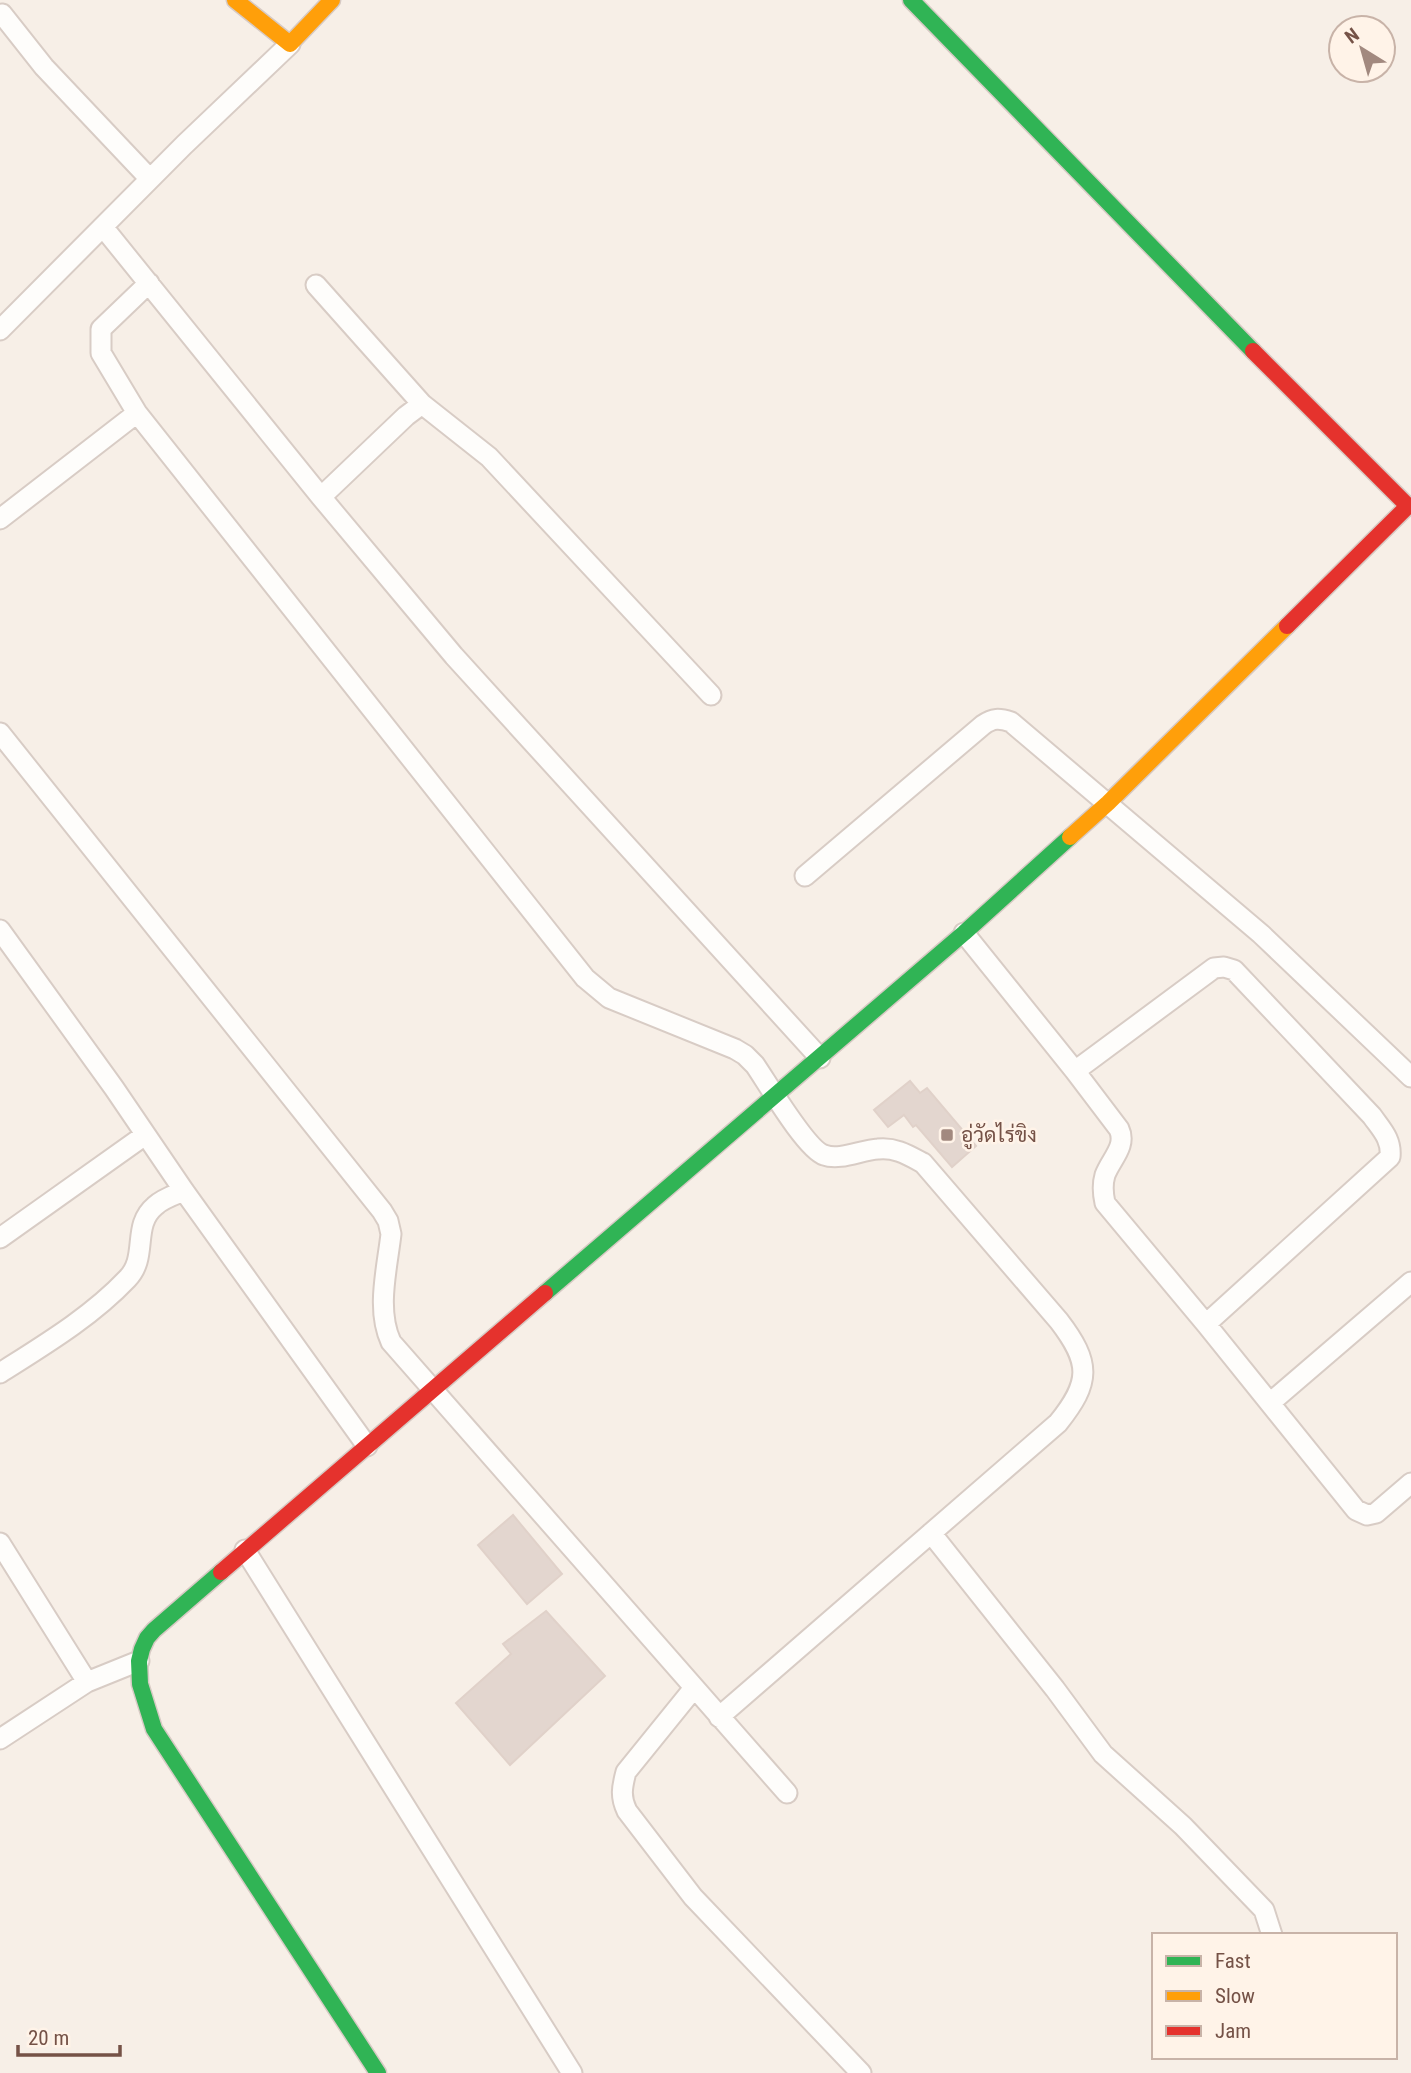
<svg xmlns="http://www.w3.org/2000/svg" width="1411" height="2073" viewBox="0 0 1411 2073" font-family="'Roboto Condensed',Sarabun,sans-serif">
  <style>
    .building { fill: #e3d6cf; stroke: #e0d1c9; stroke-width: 2 }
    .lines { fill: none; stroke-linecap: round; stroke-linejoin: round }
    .lane-casing { stroke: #d8ccc5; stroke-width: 23 }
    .fast-casing { stroke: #d7cac4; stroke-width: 19 }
    .slow-casing { stroke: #d7cac4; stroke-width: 19 }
    .jam-casing { stroke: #d7cac4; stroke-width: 19 }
    .lane { stroke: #fefdfb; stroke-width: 19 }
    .fast { stroke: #30b455; stroke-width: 16 }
    .slow { stroke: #ff9f0a; stroke-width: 16 }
    .jam { stroke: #e5322d; stroke-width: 16 }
    .poi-dot { fill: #a2897f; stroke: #fff3e8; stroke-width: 2.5 }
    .labels { text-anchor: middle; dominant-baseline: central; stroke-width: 5; stroke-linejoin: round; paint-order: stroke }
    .poi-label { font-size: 21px; fill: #755247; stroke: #fff3e8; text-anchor: start }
  </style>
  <rect width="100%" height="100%" fill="#f7efe7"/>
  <path class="building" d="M910,1081L920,1093L927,1088L976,1146L952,1167L916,1125L913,1127L904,1115L888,1127L874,1110Z
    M513,1515L562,1574L527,1604L478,1545Z
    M546,1611L605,1676L510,1765L456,1703L511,1654L503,1644Z"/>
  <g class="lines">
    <g class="lane-casing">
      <path id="lane" d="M2,14L44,67L150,179
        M103,227L321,497L454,656L820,1058
        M149,283L101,329V353L137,413L585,978L609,998L735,1049L745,1055L755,1065C768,1084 806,1149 824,1155C840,1161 861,1150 878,1149C895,1147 908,1155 923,1163L1059,1321C1091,1363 1091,1382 1058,1423L719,1717
        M316,285L422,404
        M0,330L184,145L290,44
        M321,497L406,416L422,404L489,457L711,695
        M0,519L137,413
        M0,733L382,1211L388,1221L391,1234C387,1269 376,1310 391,1342L787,1793
        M805,876L983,725C993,718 999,718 1011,722L1261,934L1411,1077
        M0,930L114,1088L184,1191L367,1446
        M964,933L1075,1071L1119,1129C1127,1146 1111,1159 1105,1175C1102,1185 1103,1194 1105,1203L1206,1324L1356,1510L1367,1515L1376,1513L1411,1483
        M1075,1071L1214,968L1224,967L1234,970L1372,1116C1381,1129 1392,1139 1390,1157L1206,1324
        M0,1238L145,1135
        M0,1373C44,1345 91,1317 127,1279C149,1257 131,1226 155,1206C162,1199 174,1195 184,1191
        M1270,1403L1411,1282
        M931,1533L1055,1689L1103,1754L1183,1826L1264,1910L1272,1935
        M0,1543L87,1682
        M245,1550L572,2073
        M694,1688L626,1772C622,1787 620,1797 627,1811L693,1897L861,2073
        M0,1739L87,1682L139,1661"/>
    </g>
    <g class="fast-casing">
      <path id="fast" d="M911,0L1253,351
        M545,1293L964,933L1070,837
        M221,1572L154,1630L147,1638L142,1649L139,1661L140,1684L154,1729L378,2073"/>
    </g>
    <g class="slow-casing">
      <path id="slow" d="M235,0L290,44L332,0
        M1070,837L1108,803L1287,626"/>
    </g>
    <g class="jam-casing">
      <path id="jam" d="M1253,351L1408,506L1287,626
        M221,1572L545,1293"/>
    </g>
    <use href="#lane" class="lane"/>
    <use href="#fast" class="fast"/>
    <use href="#slow" class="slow"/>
    <use href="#jam" class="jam"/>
  </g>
  <rect class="poi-dot" x="940" y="1128" width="14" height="14" rx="3.5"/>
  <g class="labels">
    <g class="poi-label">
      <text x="961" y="1135">อู่วัดไร่ขิง</text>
    </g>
  </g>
  <rect x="1152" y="1933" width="245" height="126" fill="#fff3e8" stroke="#c8b3a8" stroke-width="2"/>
  <rect x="1166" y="1956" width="35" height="10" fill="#30b455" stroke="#c8b3a8" stroke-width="2"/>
  <text x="1215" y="1968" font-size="21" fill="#755247">Fast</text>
  <rect x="1166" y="1991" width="35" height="10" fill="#ff9f0a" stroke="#c8b3a8" stroke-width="2"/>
  <text x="1215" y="2003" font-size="21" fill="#755247">Slow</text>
  <rect x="1166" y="2026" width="35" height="10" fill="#e5322d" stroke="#c8b3a8" stroke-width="2"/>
  <text x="1215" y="2038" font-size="21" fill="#755247">Jam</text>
  <g transform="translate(1362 49) rotate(323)"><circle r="33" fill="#fff3e8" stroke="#c8b3a8" stroke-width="2"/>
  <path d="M0-5L12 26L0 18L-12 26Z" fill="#a2897f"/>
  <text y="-10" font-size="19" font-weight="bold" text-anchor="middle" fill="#755247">N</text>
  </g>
  <path d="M18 2045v10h102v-10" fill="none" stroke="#755247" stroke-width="3.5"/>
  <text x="28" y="2045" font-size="21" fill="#755247" stroke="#fff3e8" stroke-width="5" paint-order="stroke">20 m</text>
</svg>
